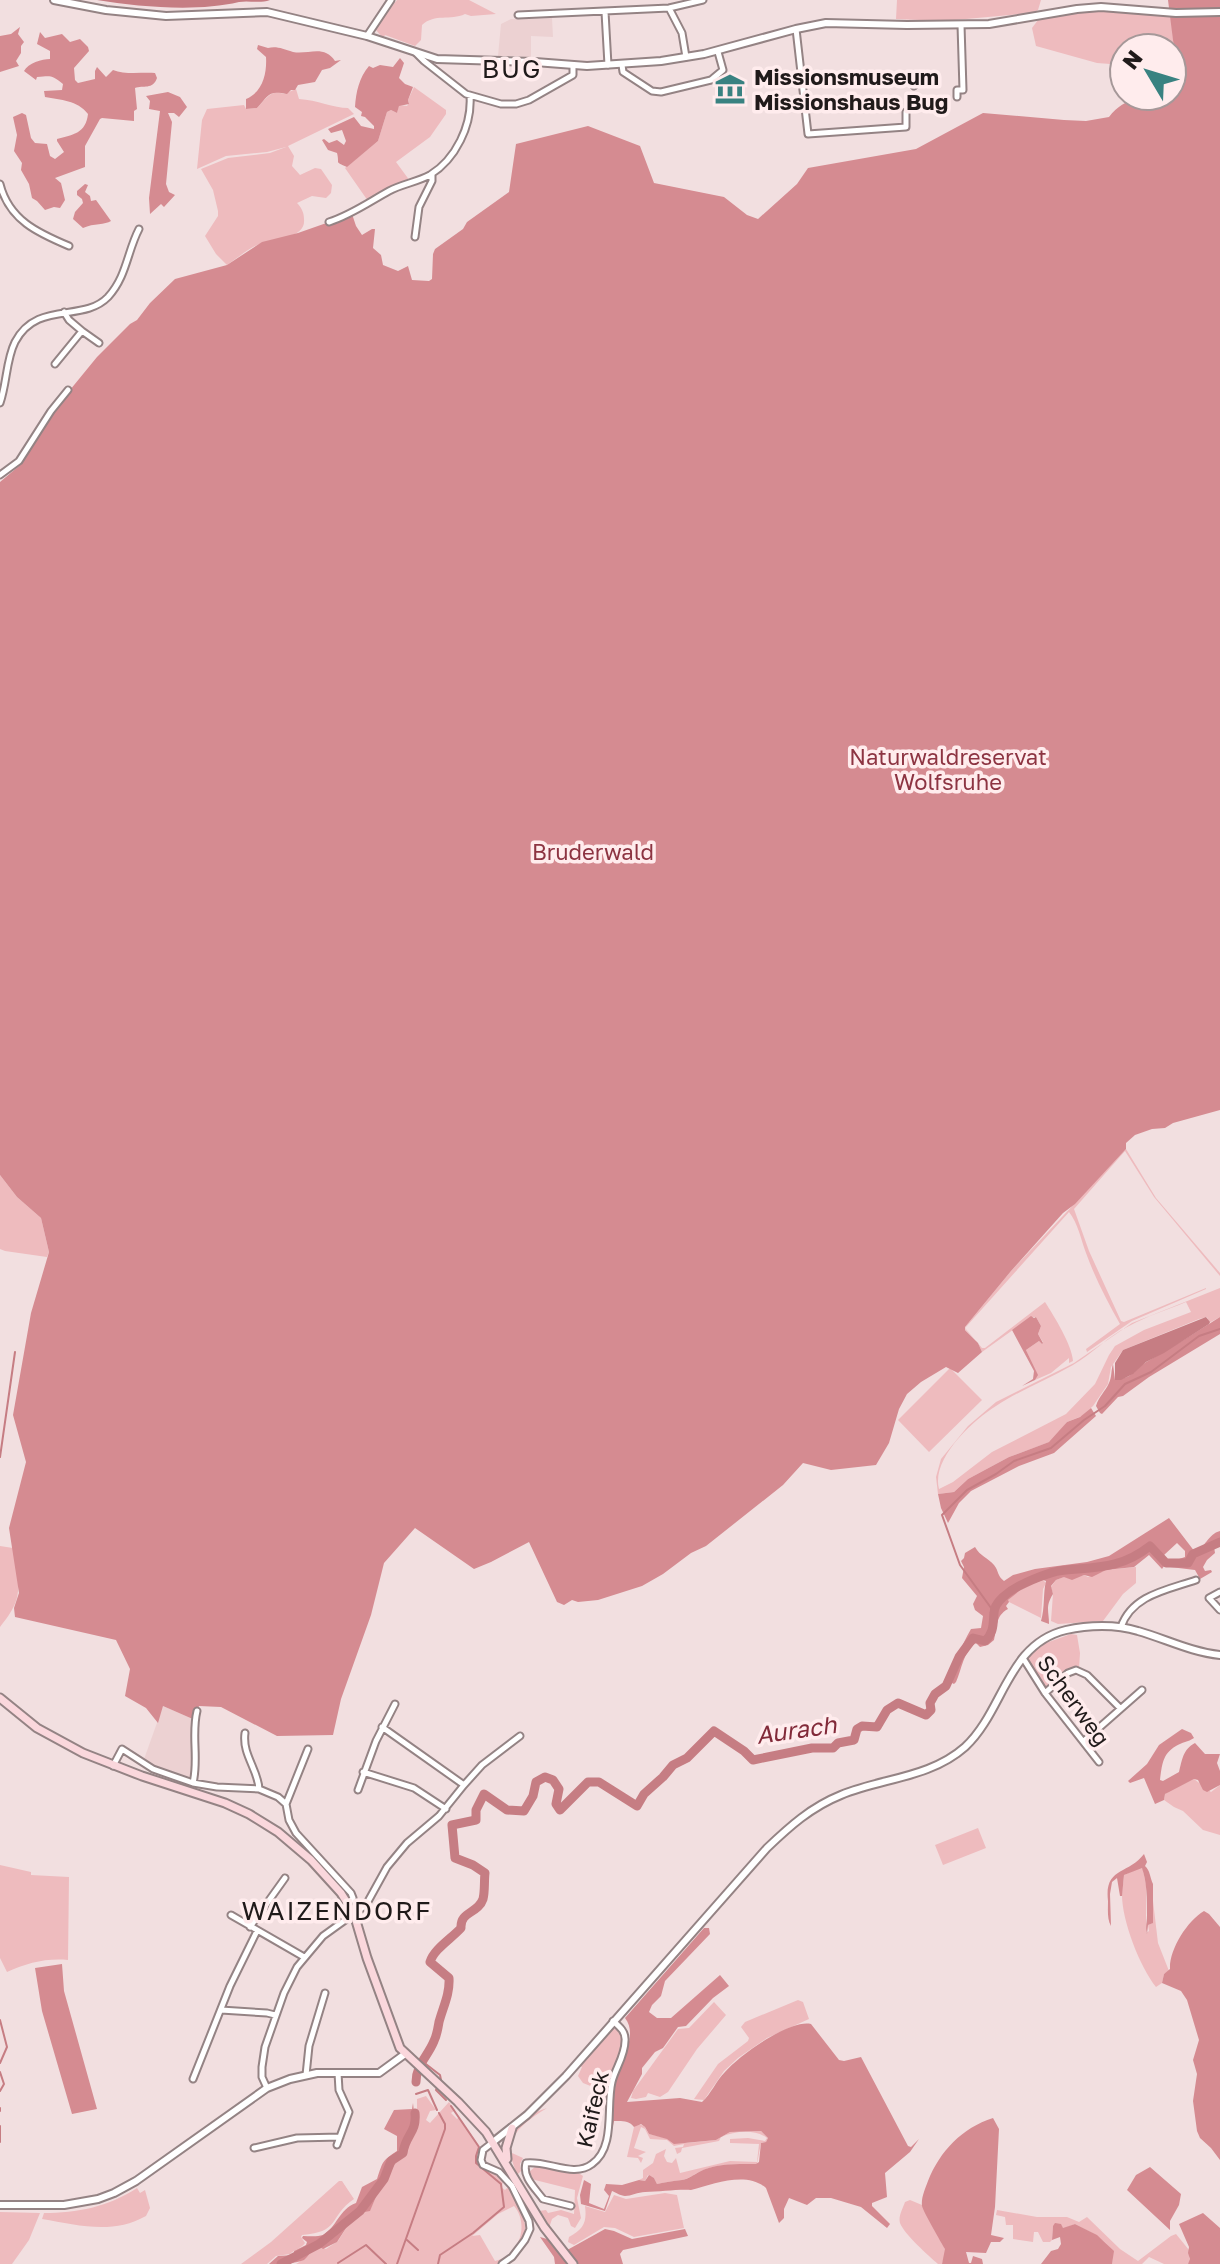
<svg xmlns="http://www.w3.org/2000/svg" width="1220" height="2264" viewBox="0 0 1220 2264" font-family="'Golos Text',sans-serif">
  <style>
    .built { fill: #ecd1d2 }
    .green { fill: #eebbbe; fill-rule: evenodd }
    .forest { fill: #d58b91 }
    .water { fill: #c67d83 }
    .lines { fill: none; stroke-linecap: round; stroke-linejoin: round }
    .stream { stroke: #c67d83; stroke-width: 2 }
    .river { stroke: #c67d83; stroke-width: 9 }
    .minor-casing { stroke: #948384; stroke-width: 9 }
    .tertiary-casing { stroke: #948384; stroke-width: 10 }
    .secondary-casing { stroke: #948384; stroke-width: 11 }
    .minor { stroke: #fff; stroke-width: 5 }
    .tertiary { stroke: #fff; stroke-width: 6 }
    .secondary { stroke: #fad7dc; stroke-width: 7 }
    .labels { text-anchor: middle; dominant-baseline: central; stroke-width: 7; stroke-linejoin: round; paint-order: stroke }
    .poi-label { font-size: 22px; font-weight: bold; fill: #201a1a; stroke: #ffeced; text-anchor: start }
    .park-label { font-size: 22px; fill: #8d3442; stroke: #ffeced }
    .street-label { font-size: 22px; fill: #201a1a; stroke: #ffeced }
    .water-label { font-size: 24px; font-style: italic; fill: #822a39; stroke: #ffeced }
    .quarter-label { font-size: 26px; letter-spacing: 2px; fill: #201a1a; stroke: #ffeced }
  </style>
  <rect width="100%" height="100%" fill="#f2dfe0"/>
  <path class="built" d="M552,18L553,37L531,36V57L498,56L501,24L511,19Z
    M163,1706L195,1720L192,1737L194,1770L191,1780L143,1762Z"/>
  <path class="green" d="M397,0H469L496,14L471,16L465,14C450,21 435,13 422,25L421,40L415,46L385,35L383,38L376,30V26Z
    M897,0H1041L1038,10L1033,13L944,21L896,19Z
    M1101,10L1172,16L1174,63H1172V48H1124V65L1097,63L1036,46L1032,28L1038,20L1066,14Z
    M414,87L446,110V114L430,137L396,162L410,181L368,201L345,168L378,141L387,112L391,110L397,113L399,105L407,106L409,103L408,100Z
    M296,89L299,99C317,100 334,108 348,108L354,114L288,146L294,156L292,166L300,175L315,168L321,169L332,185L331,193L326,198L312,196L297,203C301,207 304,212 304,219C306,238 278,237 265,242C251,246 239,257 227,265L216,254L205,236L218,216V211L213,190L201,169L228,158L270,153L286,147L267,152L226,156L197,169L202,120L207,109L244,105L246,109L257,108C265,100 271,88 284,94Z
    M1126,1149L1156,1198L1220,1273V1276L1154,1197L1125,1151L1074,1209L1089,1251L1121,1321L1124,1322L1206,1288V1289L1132,1321L1087,1352L1086,1349L1120,1324C1107,1301 1095,1278 1086,1253C1081,1240 1078,1223 1069,1212L965,1328L982,1348H985L1045,1302C1054,1316 1072,1345 1073,1361L1069,1363V1358L1051,1373L1035,1380L1037,1374L1026,1350L1039,1341L1042,1344L1043,1342L1038,1334L1041,1326L1036,1317H1031L982,1352L978,1343L964,1328L965,1327L1011,1271Z
    M0,1175L17,1197L41,1218L49,1252L47,1257L5,1251L0,1249Z
    M1220,1288V1317L1209,1323L1207,1317L1199,1319L1123,1350L1111,1367L1108,1384L1093,1406L1082,1416L1067,1422L1052,1441L1009,1457L968,1479L954,1492L938,1494L936,1477L941,1459L968,1426L996,1402L1074,1363L1132,1323ZM1186,1302L1191,1312L1144,1330L1115,1346L1109,1355L1095,1384L1066,1414L992,1452L953,1482L939,1489C931,1459 972,1421 996,1406C1020,1390 1047,1380 1073,1365C1092,1354 1108,1336 1129,1326C1147,1316 1167,1310 1186,1302Z
    M950,1368L982,1400L929,1452L898,1420Z
    M0,1546L13,1548C18,1585 26,1596 0,1627Z
    M1136,1567V1583L1123,1594L1103,1621L1058,1624L1051,1621L1053,1594L1051,1587L1056,1580L1066,1576L1070,1579L1084,1575L1088,1577L1106,1570Z
    M1043,1580L1046,1583L1043,1589L1041,1618L1007,1601C1017,1589 1030,1585 1043,1580Z
    M1071,1634L1077,1635L1080,1653L1079,1669L1049,1687L1043,1686L1028,1661V1656L1046,1643Z
    M1194,1779L1211,1792L1220,1785V1835L1203,1830L1183,1811L1174,1807L1164,1800L1165,1794L1169,1791Z
    M978,1828L986,1848L943,1865L935,1845Z
    M0,1865L31,1872V1875L69,1877L68,1960C46,1958 27,1963 7,1972L0,1958Z
    M1140,1867L1143,1869L1146,1885V1933L1149,1931L1148,1925L1152,1923L1153,1901L1158,1943L1169,1971L1164,1974L1162,1983L1156,1987C1140,1967 1122,1921 1122,1895C1122,1888 1124,1881 1124,1875Z
    M798,2000L803,2002L809,2019L767,2038L738,2058L724,2071L704,2100L694,2099L718,2064L748,2041L749,2038L741,2027L745,2022Z
    M714,2002L726,2015L697,2049L668,2092L660,2097L648,2093L646,2097L636,2099L631,2098L633,2091L678,2029L689,2028Z
    M612,2028L620,2031C630,2049 605,2079 605,2103L603,2102V2091L583,2083L578,2076L582,2067L580,2066L536,2112L547,2108C531,2118 507,2133 512,2153L523,2158L520,2164L521,2171L517,2175L508,2149L512,2134Z
    M426,2096L436,2110L430,2111L426,2120L430,2123L449,2102L455,2110L451,2113L457,2119L459,2117L479,2146V2163L504,2180L501,2187L505,2190L508,2187L511,2191C528,2224 536,2240 499,2264H296C306,2259 309,2249 319,2246L326,2249L338,2241L352,2219L359,2213L370,2210L378,2192L417,2128V2099ZM514,2206C530,2225 519,2256 495,2261L480,2235L472,2236L498,2214Z
    M639,2124L644,2126L649,2134L687,2143L716,2140L730,2132L761,2131L768,2138L766,2142L761,2143L757,2164C739,2164 716,2163 699,2172C694,2174 689,2179 682,2180C674,2181 665,2182 657,2184L654,2178L648,2175L645,2181L639,2180L643,2178V2170L653,2163L656,2154L666,2149L664,2156L667,2162L672,2163L676,2158L680,2173L730,2161L757,2162L759,2144L730,2143V2139L748,2138L765,2141L767,2138C755,2129 735,2131 721,2137L719,2141L682,2148L681,2152L677,2154L675,2148L683,2147L684,2144L674,2146L667,2140L650,2139L645,2129L641,2127L634,2148L646,2152L638,2156L643,2158L641,2163L638,2158L627,2157L634,2127Z
    M537,2165L577,2172L583,2176L577,2198L581,2218L575,2228L571,2226L568,2218L558,2215L552,2219L549,2228L539,2211L546,2210L548,2213L561,2210L574,2214L575,2190L531,2179L528,2173Z
    M339,2181H342L354,2199C328,2217 341,2232 302,2235L301,2237L305,2243C302,2248 294,2250 290,2254L276,2256L267,2264H241L271,2242Z
    M137,2188L140,2193L145,2190L150,2208L146,2216C112,2235 78,2225 42,2219L44,2213C77,2213 108,2207 137,2188Z
    M665,2193L677,2195L684,2228L634,2237L615,2228L604,2227L574,2245L568,2242L569,2237C584,2229 587,2222 585,2206L605,2212L614,2195L626,2199Z
    M910,2200L922,2205L940,2237L946,2251L942,2264H938C929,2256 904,2234 900,2223C898,2216 903,2208 905,2202Z
    M997,2210L1037,2217H1067L1079,2222L1087,2217L1120,2249L1138,2261L1171,2236L1176,2234L1189,2250L1190,2261L1188,2264H1164L1149,2257L1142,2264H1112L1113,2251C1102,2237 1091,2232 1075,2224L1063,2229L1061,2225L1053,2226L1052,2240L1050,2242H1043L1038,2232H1034L1033,2242L1013,2239V2225H1006L1005,2217L996,2215Z
    M0,2212L40,2213L29,2240L12,2264H0Z"/>
  <path class="forest" d="M1168,0H1220V1110L1173,1123L1165,1128L1152,1129L1135,1135L1126,1143V1149L1075,1204L1063,1213L1011,1271L965,1327V1330L978,1343L982,1352L958,1373L946,1367L921,1382L907,1394L899,1409L889,1443L876,1465L831,1470L803,1463L783,1485L706,1546L691,1553L663,1574L642,1586L598,1600L578,1602L572,1600L564,1605L557,1602L529,1542L491,1562L474,1569L415,1528L384,1563L371,1615L341,1699L333,1735L277,1736L221,1707L199,1706L195,1720L163,1706L158,1723L146,1708L125,1696L130,1669L116,1640L15,1617L14,1608L19,1593L9,1528L26,1462L13,1415L31,1313L49,1252L41,1218L17,1197L0,1175V482L19,466L52,412L97,357L130,324L137,320L150,303L175,279L227,265L262,242L298,233L352,214L356,226L362,235L372,229H375L373,248L381,255L383,265L398,271L408,266L412,280L429,281L432,279L433,254L435,249L463,229L467,222L509,192L516,144L588,126L640,146L654,183L724,197L747,215L758,219L797,184L808,168L916,149L983,113L1064,120L1086,121L1109,117C1125,96 1147,96 1172,96L1174,48Z
    M20,27L18,34L24,42L21,46V53L16,61L19,66L0,72V36L11,34Z
    M40,32L45,38L62,34L70,42L80,39L88,47L89,51L74,68L75,80L78,83L95,79V71L97,67L106,77L113,70C125,75 142,72 155,73L157,78C153,90 143,85 135,88L137,109L134,111V121L102,118L100,119L85,146V167L55,178L61,183L65,200L60,208L54,207L45,210L37,201L32,198L29,184L21,170L22,163L14,151L17,135L13,117L22,113L26,115L31,138L35,143L47,144L50,156L55,159L64,152L57,141V139C73,135 86,133 88,114C77,100 61,100 45,97L44,91L62,90L63,84C51,75 52,76 37,77L36,80L24,71C28,63 42,59 50,59V51L37,44Z
    M258,45L268,48C277,46 283,49 293,52C308,55 324,44 335,61L341,60L330,68L322,70L315,82L298,85L295,90H291L287,94C268,90 269,95 257,108L246,109V99C263,92 267,73 266,57L257,49Z
    M400,58L404,63L399,78L405,84L413,87L408,100L409,104L399,106L397,113L391,110L387,112L378,141L347,167C334,161 340,165 337,153L328,150L322,140L324,139L329,143L337,140L344,145L346,141L342,130L331,133L328,129L354,117L361,126L374,129V126L365,117L361,116L362,112L355,107C356,92 359,78 369,66L373,68L380,65L393,67Z
    M168,92L180,97L187,107L179,117L174,113H168L172,122L166,184L169,192L175,195L164,207L161,204L150,214L149,198L160,111L149,109L150,101L146,96Z
    M85,184L88,185L85,192L90,196L91,201L96,200L111,221C105,225 94,223 83,228L73,219L75,212L83,203L82,199L77,195V191Z
    M1031,1316L1034,1318L1036,1317L1041,1326L1038,1334L1043,1343L1042,1344L1039,1341L1026,1350L1038,1375L1035,1380L1022,1386L1033,1379L1034,1371L1012,1330Z
    M1220,1317V1334L1149,1377L1123,1396L1118,1397L1102,1414L1100,1413L1096,1406C1099,1396 1105,1392 1109,1383C1112,1377 1111,1370 1113,1364L1115,1380C1136,1377 1134,1369 1148,1361C1173,1347 1196,1332 1220,1317Z
    M1091,1408L1096,1416L1054,1453L1019,1466L971,1491L959,1503L948,1523L941,1508L938,1494L954,1492L968,1479L1009,1457L1049,1442L1067,1422L1080,1417Z
    M1169,1518L1195,1552C1205,1548 1208,1534 1220,1531V1545L1214,1547L1215,1553L1207,1560L1203,1567L1205,1571L1211,1570L1212,1572L1200,1579L1195,1570L1170,1567L1173,1561L1185,1557V1551L1177,1543L1164,1555V1566L1162,1569L1149,1555L1134,1567L1106,1570L1092,1577L1084,1575L1072,1580L1064,1577L1056,1580L1051,1586L1053,1594C1045,1607 1049,1611 1049,1624L1041,1621C1045,1608 1043,1593 1046,1581L1043,1580L1024,1587L1008,1600L1009,1602L1006,1606L1008,1609C995,1616 997,1628 994,1640L988,1645L980,1647L976,1643C963,1652 962,1669 956,1682L954,1684L952,1683C954,1664 961,1646 971,1629L981,1628L983,1616L975,1610L973,1604L977,1596L962,1578L964,1567L961,1561L964,1558L965,1553L975,1547C980,1556 988,1558 994,1565C999,1571 997,1576 1004,1581L1013,1575L1035,1569L1087,1562L1109,1556Z
    M1182,1729L1191,1733L1194,1738C1188,1742 1182,1742 1176,1746C1162,1754 1162,1766 1160,1780L1163,1781L1179,1772C1182,1760 1183,1749 1195,1743L1205,1754H1220L1217,1763L1220,1771V1785L1207,1792L1203,1790L1198,1780L1194,1779L1169,1792L1165,1794L1164,1800L1155,1804L1144,1778L1130,1783L1128,1781L1147,1764L1159,1745Z
    M1144,1854L1147,1862L1145,1866C1150,1870 1150,1878 1153,1884V1923L1148,1925L1147,1934C1145,1927 1147,1923 1147,1915C1147,1899 1147,1882 1142,1868L1124,1875L1122,1896H1120L1117,1878L1112,1882L1110,1894L1111,1926C1107,1919 1108,1910 1108,1901C1104,1867 1128,1875 1144,1854Z
    M1204,1911L1209,1914L1220,1927V2160L1211,2148L1200,2138L1197,2131L1193,2101L1197,2074L1193,2060L1199,2040L1187,2000L1181,1991L1162,1983L1164,1974L1170,1969C1169,1950 1187,1921 1204,1911Z
    M704,1928H709L710,1934L665,1981L661,1996L652,2005L649,2012L657,2018H671L720,1975L729,1986L713,1998L686,2026L678,2027L663,2048L655,2052L642,2068V2074L627,2102L680,2098L702,2102C711,2094 716,2081 725,2072C740,2055 790,2019 811,2024L839,2060L844,2061L861,2057L908,2146L911,2147L919,2139L910,2152L885,2173L887,2197L872,2203V2206L890,2224L887,2228L861,2207L831,2198H816L807,2205L789,2198L784,2209V2218L779,2223L766,2188C746,2171 714,2184 691,2190C678,2189 660,2192 645,2192C638,2192 631,2196 625,2196C621,2196 615,2192 612,2191L605,2211L581,2204L580,2195L584,2180L591,2184L589,2203L604,2209L609,2196L604,2190L606,2184L622,2185L639,2180L645,2181L649,2175L654,2178L657,2184C665,2182 673,2181 682,2180C689,2179 693,2175 699,2172C715,2163 738,2164 756,2164L759,2162L761,2143L766,2142L768,2138L761,2131L730,2132L716,2140L674,2144L667,2139L649,2134L645,2127L641,2124L634,2127C629,2120 621,2121 614,2121L613,2126H610C611,2113 611,2099 613,2086C617,2066 640,2037 625,2018Z
    M62,1964L64,1991L97,2109L72,2114L42,2011L35,1968Z
    M413,2103L415,2121L419,2124L417,2128L378,2192L370,2211L359,2213L352,2219L337,2242L323,2249L319,2246C310,2249 311,2254 304,2260C295,2264 279,2264 269,2264L278,2256L294,2255V2251L306,2245L307,2242L302,2238L303,2236C309,2236 317,2237 323,2235C337,2227 339,2209 356,2203L362,2187L377,2179C383,2161 382,2161 397,2151V2136L384,2129L394,2110L412,2109Z
    M993,2118L999,2129L995,2207L991,2235L1004,2238L1000,2242H991L986,2253L966,2252L969,2263H971L973,2256L982,2259L983,2264H942L945,2249C942,2244 923,2211 922,2206C921,2198 925,2189 928,2181C940,2151 962,2128 993,2118Z
    M1150,2167L1181,2194L1179,2205L1170,2221V2230L1127,2190L1136,2175Z
    M1203,2213L1220,2228V2264H1188L1190,2259L1188,2253L1189,2247L1179,2224Z
    M1055,2223L1061,2224L1063,2228L1075,2224L1097,2235L1114,2251L1112,2264H1041L1051,2251L1058,2249L1061,2244L1060,2237L1052,2240L1053,2226Z
    M605,2229L614,2231L632,2239L685,2229L688,2236L623,2250L620,2254L623,2264H555L554,2257L540,2237L547,2239L560,2254Z"/>
  <path class="water" d="M97,0H270C259,4 250,0 239,2C197,12 140,7 97,0Z
    M1206,1317L1210,1322L1209,1324L1164,1353L1146,1362L1133,1374L1121,1380H1115V1363L1123,1350Z"/>
  <g class="lines">
    <path class="stream" d="M0,1457L15,1352
      M994,1612L960,1565L942,1515L967,1490L996,1474L1014,1461L1051,1448L1084,1420L1105,1406L1125,1384L1151,1372L1199,1336L1220,1329
      M0,2020L7,2047L0,2063
      M422,2061L440,2075L441,2080
      M0,2072L4,2084L0,2091
      M438,2086L436,2090L446,2100
      M416,2094L428,2090L437,2110
      M0,2108V2111
      M0,2126V2142
      M407,2240L418,2250
      M338,2263L366,2245L386,2264
      M397,2264L445,2129V2124L439,2113
      M438,2264L440,2255L473,2233L504,2207L501,2184L476,2163V2156L479,2147L451,2106"/>
    <path class="river" d="M416,2082C416,2065 428,2056 434,2041C437,2035 438,2028 439,2022C443,2007 450,1994 449,1978L430,1962C434,1949 451,1939 461,1928C460,1911 478,1914 483,1899C485,1892 484,1881 485,1873L473,1865L455,1858L452,1825L476,1820V1810L484,1794L507,1810L524,1811L533,1796L536,1782L545,1777L553,1780L559,1789L556,1804L560,1810L588,1782H599L637,1806L644,1794L663,1777L673,1765L687,1758L714,1731L744,1751L753,1760L812,1748H833L838,1743L854,1740L857,1729L862,1726L877,1727L887,1710L898,1703L926,1715L931,1710L930,1703L935,1694L946,1686L959,1657L973,1638L985,1641C994,1633 993,1624 994,1613C994,1602 1009,1591 1019,1586C1033,1579 1050,1571 1066,1570C1099,1567 1122,1568 1150,1546L1166,1563H1188L1193,1554L1220,1542
      M281,2264L319,2244L360,2211L384,2179L391,2161L403,2153C405,2135 417,2133 415,2113"/>
    <g class="minor-casing">
      <path id="minor" d="M669,8L682,33L686,57
        M605,12L608,65
        M518,15L669,8L703,0
        M796,29L808,134L906,127V112
        M367,36L391,0
        M416,53L424,61L466,94L501,104H516L529,100L573,75V65
        M622,65L623,72L652,91L661,92L711,80L723,70L718,52
        M802,77L912,79L914,86
        M957,97V90H963L961,25
        M0,184C9,220 38,233 69,246
        M329,222C351,215 369,202 389,191C402,184 417,182 430,175C456,159 472,125 470,96
        M415,237L419,207L432,181V174
        M64,312L69,320L82,331
        M55,364L82,331L99,343
        M0,403C7,383 6,360 15,342C37,300 83,323 108,297C127,276 127,252 139,229
        M0,475L19,461L51,411L68,390
        M1220,1592L1209,1598L1220,1610
        M1121,1627C1132,1595 1167,1590 1196,1580
        M1023,1658L1045,1693L1099,1762
        M1045,1693L1068,1673L1076,1670L1087,1675L1120,1708
        M382,1727L464,1785
        M245,1733C242,1755 258,1769 259,1789
        M1084,1741L1142,1690
        M113,1766L122,1749L153,1769L193,1783L217,1787L259,1789L278,1797L286,1804L289,1820L296,1833L351,1893L353,1898L348,1904
        M363,1772L414,1788L446,1809
        M193,1783C199,1759 191,1735 197,1711
        M358,1790L376,1741L395,1704
        M286,1804L308,1749
        M231,1915L304,1957
        M250,1927L285,1878
        M221,2010L267,2013L275,2015
        M306,2075L309,2046L325,1993
        M193,2079L230,1986L257,1931
        M267,2088L262,2077V2067L265,2047L284,1993L297,1967L323,1936L366,1905L387,1867L407,1843L439,1816L464,1785L482,1765L520,1736
        M492,2143L483,2150L481,2160L483,2165L499,2172L512,2186L529,2221L530,2229L525,2240L512,2257L502,2264
        M337,2145L349,2112L339,2090L338,2073
        M254,2148L297,2138L340,2137
        M571,2206L543,2199C535,2188 522,2177 526,2163C547,2160 574,2178 592,2164C616,2147 606,2107 612,2082C615,2069 625,2056 625,2041C626,2032 620,2027 613,2021"/>
    </g>
    <g class="tertiary-casing">
      <path id="tertiary" d="M54,0L106,10L166,16L267,12L367,36L437,59L535,62L587,66L661,61L704,54L796,29L826,23L907,25L989,24L1077,9L1101,7L1176,13L1220,12
        M493,2142L527,2115L566,2076L767,1848C789,1827 811,1807 841,1795C882,1778 930,1778 965,1747C1004,1711 1007,1644 1066,1630C1088,1625 1116,1624 1138,1631C1166,1639 1191,1652 1220,1655
        M0,2205H64L98,2199L114,2193L136,2181L267,2088L290,2079L317,2073H379L405,2054"/>
    </g>
    <g class="secondary-casing">
      <path id="secondary" d="M0,1698L37,1728L83,1753L142,1776L225,1803L249,1814L278,1832L311,1860L341,1893L354,1914L367,1958L400,2048L458,2102L486,2132L544,2227L573,2264
        M507,2159L506,2148L512,2128"/>
    </g>
    <use href="#minor" class="minor"/>
    <use href="#tertiary" class="tertiary"/>
    <use href="#secondary" class="secondary"/>
  </g>
  <defs>
    <g id="museum-bare" transform="scale(2.4)"><path d="M0-6L6-3V-2H-6V-3ZM-5-1h2V3h-2ZM-1-1h2V3h-2ZM3-1h2V3H3ZM-6 4H6V6H-6Z" fill="#398281" stroke="#ffeced" stroke-width="2.5" paint-order="stroke"/></g>
  </defs>
  <g fill-rule="evenodd">
    <use href="#museum-bare" x="730" y="89"/>
  </g>
  <g class="labels">
    <g class="poi-label">
      <text x="754" y="76">Missionsmuseum<tspan x="754" dy="25">Missionshaus Bug</tspan></text>
    </g>
    <g class="park-label">
      <text x="948" y="756">Naturwaldreservat<tspan x="948" dy="25">Wolfsruhe</tspan></text>
      <text x="593" y="851">Bruderwald</text>
    </g>
    <g class="street-label">
      <text transform="translate(1074 1700) rotate(54)">Scherweg</text>
      <text transform="translate(592 2109) rotate(-77)">Kaifeck</text>
    </g>
    <g class="water-label">
      <text transform="translate(796 1729) rotate(-8)">Aurach</text>
    </g>
    <g class="quarter-label">
      <text x="512" y="68">BUG</text>
      <text x="337" y="1910">WAIZENDORF</text>
    </g>
  </g>
  <g transform="translate(1148 72) rotate(308)"><circle r="38" fill="#ffeced" stroke="#a69899" stroke-width="2"/>
  <path d="M0-6L14 30L0 20L-14 30Z" fill="#398281"/>
  <text y="-12" font-size="22" font-weight="bold" text-anchor="middle" fill="#201a1a">N</text>
  </g>
</svg>
